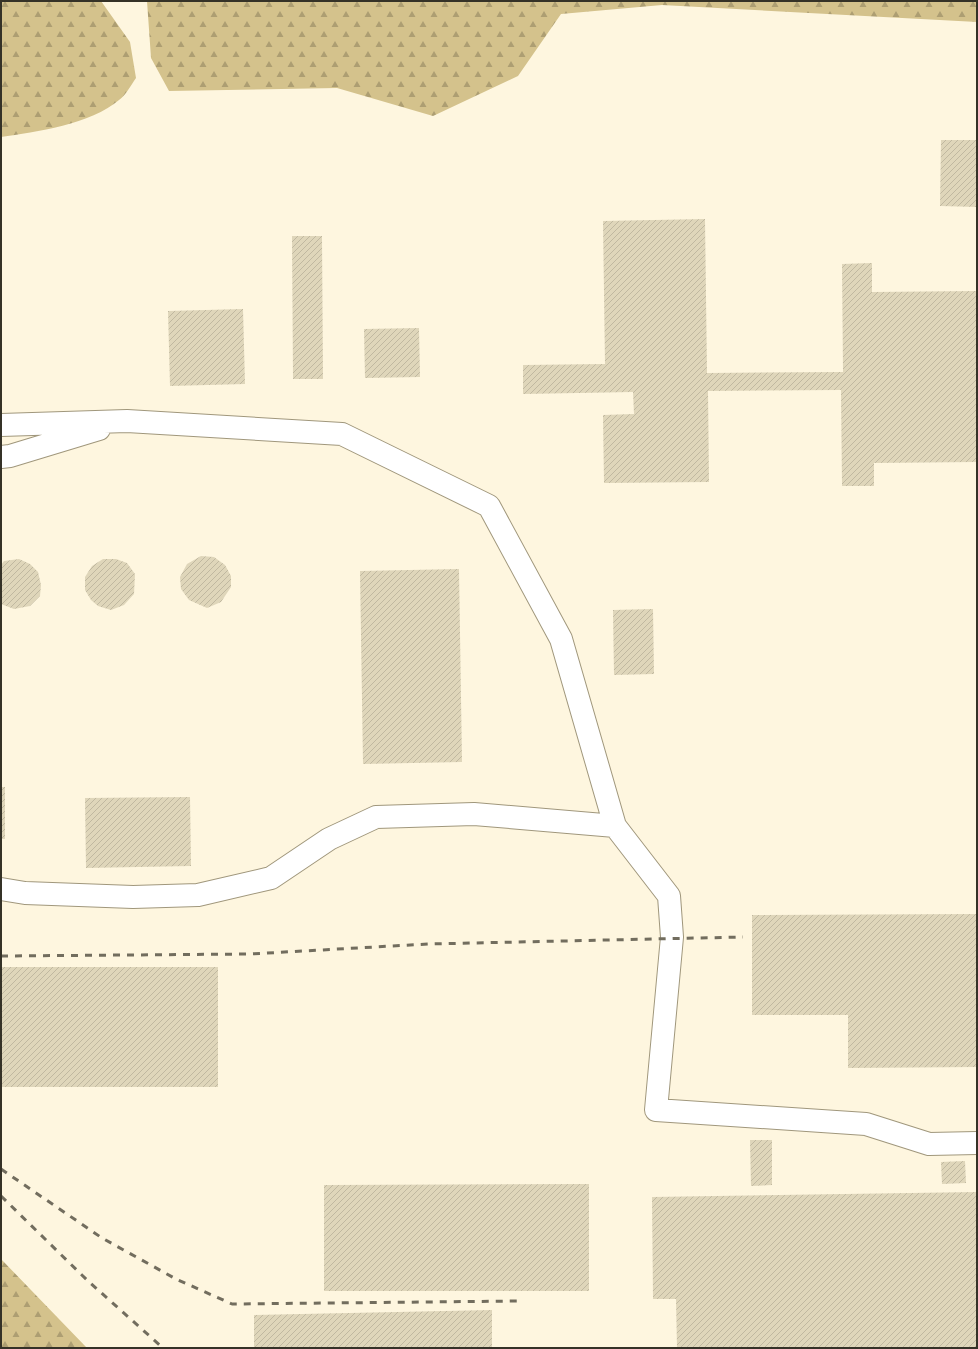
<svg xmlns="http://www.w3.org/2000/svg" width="978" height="1349" viewBox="0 0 978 1349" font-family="'Noto Sans',sans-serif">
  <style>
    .forest { fill: url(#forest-firs) }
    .building { fill: url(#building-hatch) }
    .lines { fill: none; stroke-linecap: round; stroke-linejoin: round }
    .minor-casing { stroke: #a0977c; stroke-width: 24 }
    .minor { stroke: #fff; stroke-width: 22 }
    .rail { stroke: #726d5e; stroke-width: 3; stroke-dasharray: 7 7; stroke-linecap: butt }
  </style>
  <defs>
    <pattern id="forest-firs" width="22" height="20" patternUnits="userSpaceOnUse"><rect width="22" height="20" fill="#d4c28c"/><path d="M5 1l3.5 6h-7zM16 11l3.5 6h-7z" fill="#ad9e72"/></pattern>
    <pattern id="building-hatch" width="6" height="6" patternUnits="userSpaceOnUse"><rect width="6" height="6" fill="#dfd6ba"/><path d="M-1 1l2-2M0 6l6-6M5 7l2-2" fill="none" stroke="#c0b8a0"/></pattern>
  </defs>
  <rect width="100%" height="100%" fill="#fef6df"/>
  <path class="forest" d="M1,1H101L130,42L136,78C131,85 126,95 119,100C91,124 36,132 1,137Z
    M147,1H977V22L662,5L561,14L518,76L433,116L337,88L169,91L151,58Z
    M1,1259L87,1348H1Z"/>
  <path class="building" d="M941,140H977V207L940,206Z
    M705,219L707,373L843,372L842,264L872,263V292L977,291V462L874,463V486H842L841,390L708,391L709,482L604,483L603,415L634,414L633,392L523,394V365L605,364L603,221Z
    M292,236H322L323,379H293Z
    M243,309L245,384L170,386L168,311Z
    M419,328L420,377L365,378L364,329Z
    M201,556L214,557L225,565L231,576V587L221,602L207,608L189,600L181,589L180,577L187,564Z
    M19,559L30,564L38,572L41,585L40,596L30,606L14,609L1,604V565L4,561Z
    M103,559H116L127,563L135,574L134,594L124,605L111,610L98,606L91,600L85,590V577L92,566Z
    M459,569L462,762L363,764L360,571Z
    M653,609L654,674L614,675L613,610Z
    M1,787H5V839H1Z
    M190,797L191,866L86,868L85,798Z
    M977,914V1067L848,1068V1015H752V915Z
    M1,967H218V1087H1Z
    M750,1140H772V1185L751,1186Z
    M965,1161L966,1183L942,1184L941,1162Z
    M589,1184V1291H324V1185Z
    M977,1192V1348H677L676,1299H653L652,1197Z
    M492,1310V1348H254V1315Z"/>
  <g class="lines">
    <g class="minor-casing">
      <path id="minor" d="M1,425L127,421L342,434L489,506L561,639L615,826L669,896L672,937L656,1110L866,1124L929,1144L977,1143
        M1,457L10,456L99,429
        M1,889L25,893L133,897L198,895L271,878L329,839L376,817L474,814L615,826"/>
    </g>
    <use href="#minor" class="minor"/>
    <path class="rail" d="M1,956L250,954L428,944L743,937
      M1,1169L102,1238L176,1279L232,1304L520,1301
      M1,1196L88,1281L163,1348"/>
  </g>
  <rect width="978" height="1349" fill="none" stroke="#353227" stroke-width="4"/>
</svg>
